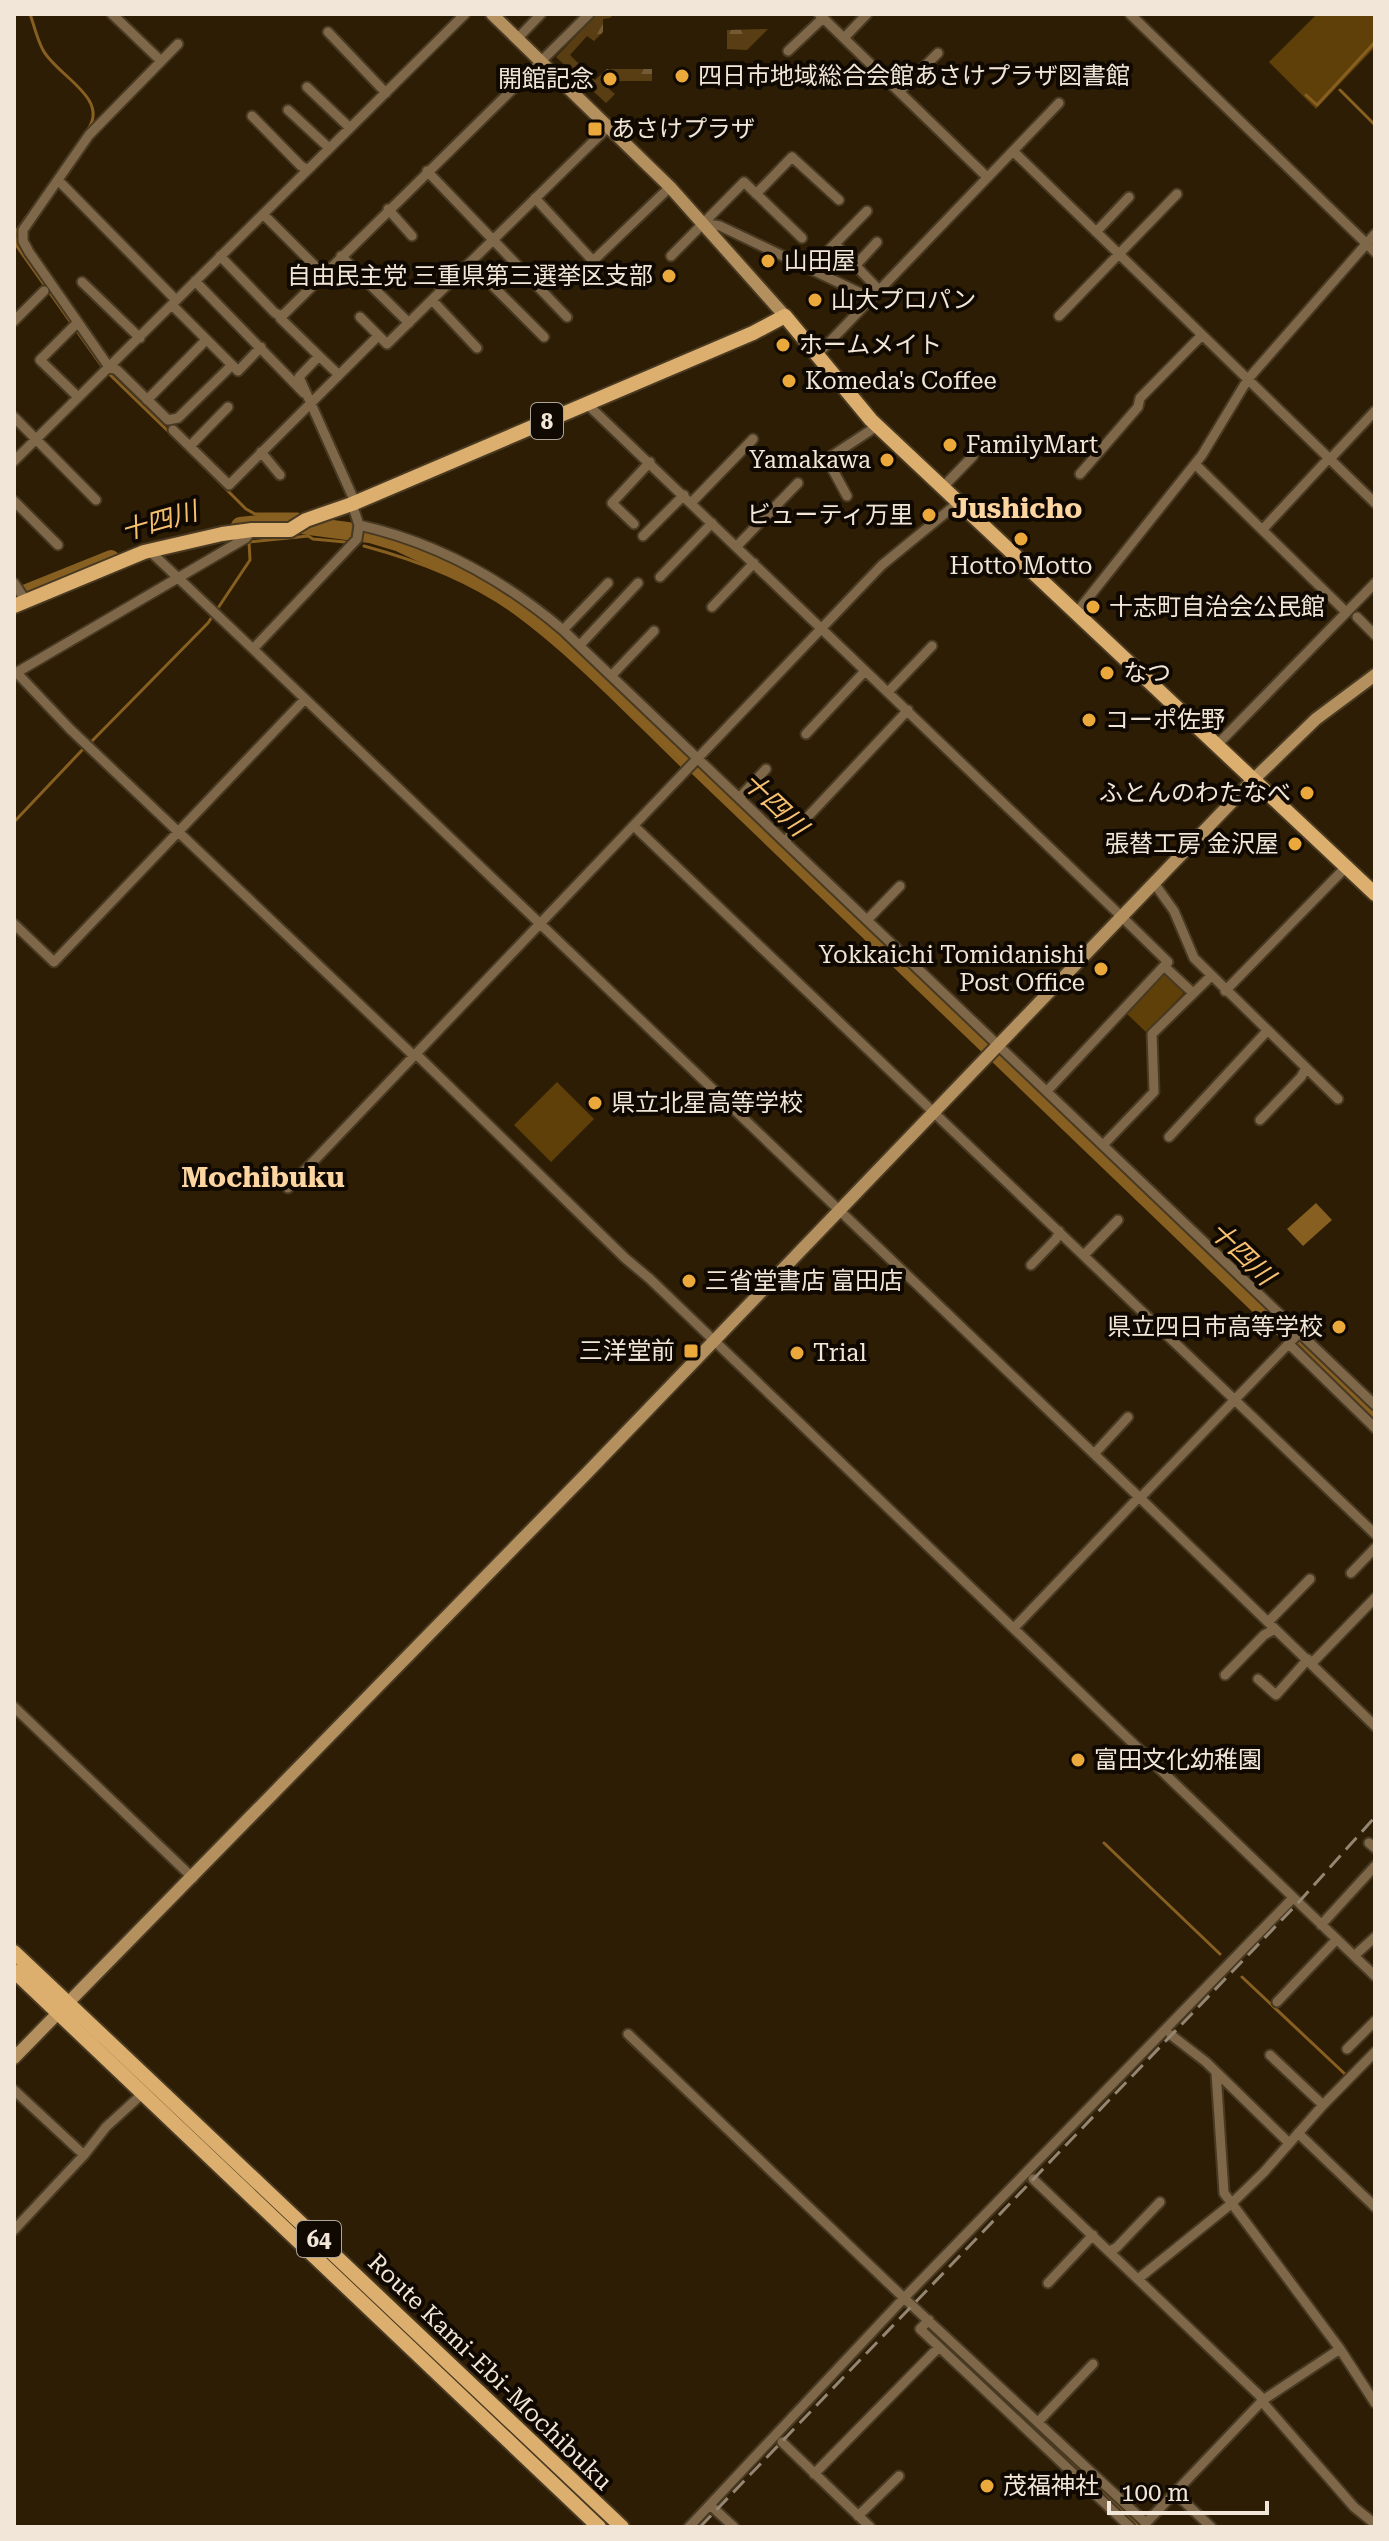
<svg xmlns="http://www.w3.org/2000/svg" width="1389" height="2541" viewBox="0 0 1389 2541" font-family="'Roboto Serif','Noto Sans JP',serif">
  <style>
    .forest { fill: url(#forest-firs) }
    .green { fill: #5f4009 }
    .water { fill: #875f21 }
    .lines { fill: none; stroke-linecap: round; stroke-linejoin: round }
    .stream { stroke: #875f21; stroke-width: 3 }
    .river { stroke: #875f21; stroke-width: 18 }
    .street-casing { stroke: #483922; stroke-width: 13 }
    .secondary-casing { stroke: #483922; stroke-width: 16 }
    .primary-casing { stroke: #483922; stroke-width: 18 }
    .street { stroke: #7e6849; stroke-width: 9 }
    .secondary { stroke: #b4905e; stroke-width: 12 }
    .primary { stroke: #ddaf6e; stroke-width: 14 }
    .rail { stroke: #948673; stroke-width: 3; stroke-dasharray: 16 8; stroke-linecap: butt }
    .poi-dot { fill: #eca93b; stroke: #100902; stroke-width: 3 }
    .labels { text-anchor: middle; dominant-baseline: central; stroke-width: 8; stroke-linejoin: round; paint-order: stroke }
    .shield { fill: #100902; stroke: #aea497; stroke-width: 2 }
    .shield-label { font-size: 22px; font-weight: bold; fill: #f1e6d7 }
    .poi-label { font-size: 24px; fill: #f1e6d7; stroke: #100902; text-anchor: start }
    .street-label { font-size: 24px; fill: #f1e6d7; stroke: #100902 }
    .water-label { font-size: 26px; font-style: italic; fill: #f7c06f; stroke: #100902 }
    .quarter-label { font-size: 28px; font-weight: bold; fill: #fcd5a1; stroke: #100902 }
  </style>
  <defs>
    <pattern id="forest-firs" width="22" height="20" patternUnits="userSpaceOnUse" patternTransform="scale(2)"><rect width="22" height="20" fill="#5a3e13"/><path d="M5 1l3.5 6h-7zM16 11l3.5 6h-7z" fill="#725a35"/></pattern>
  </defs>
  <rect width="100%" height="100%" fill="#2d1d04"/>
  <path class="forest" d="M597,14H614L610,18L603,19V32L594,41L587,36L570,55L595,80L607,69H652V81H616L609,89L615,94L606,103L556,57Z
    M768,29L747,50L727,49V30Z"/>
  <path class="green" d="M1317,14H1375V47L1316,109L1269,62Z
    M1163,974H1167L1183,990V994L1146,1032L1126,1013Z
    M557,1082L594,1119L551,1162L514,1125Z"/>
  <path class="water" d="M1316,1203L1332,1220L1303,1246L1287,1229Z"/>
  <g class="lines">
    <path class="stream" d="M30,14C34,25 37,39 43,50C56,75 110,98 88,129
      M1340,90L1375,125
      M1306,95L1317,105L1375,42
      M26,217L15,233L16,245L103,368L171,434
      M187,450L246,509L255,514H298
      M320,524L330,529
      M364,546C416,560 471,581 515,613C575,657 630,716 683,767
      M92,741L208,623L250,560L249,542L308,536L313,539L345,542
      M14,822L85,747
      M1104,1843L1220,1954
      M1242,1977L1346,2075
      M628,2041L785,2190
      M909,2308L1139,2527"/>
    <path class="river" d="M240,526L279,522L370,534L400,543L485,583L541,620L581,655L1375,1417
      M14,598L111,559"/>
    <g class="street-casing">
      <path id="street" d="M112,14L161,61
        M819,14L987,177
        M1130,14L1375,252
        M328,32L386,93
        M844,38L867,14
        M517,39L541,14
        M178,44L89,135L23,230V241L29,252L109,367L117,370L168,420L178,418L231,366
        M788,51L823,18
        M307,87L350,128
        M900,91L938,53
        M288,110L329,148
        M252,116L301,166L307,169
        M1013,151L1375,503
        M427,171L567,317
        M58,180L176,300
        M756,194L792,157L839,200
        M535,198L593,261L670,187
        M388,209L412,236
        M263,214L323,274
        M704,223L720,226L871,298
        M1096,232L1129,197
        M835,244L879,290
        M220,256L275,313L282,316
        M341,256L409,323
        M671,256L744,182L802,238
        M820,259L867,211
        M470,263L544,337
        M856,265L877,242
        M195,281L304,393
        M82,282L140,338
        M432,300L477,348
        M172,305L238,371L261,347
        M1059,316L1177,194
        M360,317L387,344L608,127
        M14,321L44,291
        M77,323L40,360L78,397
        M817,355L1059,103
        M319,356L339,375
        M147,400L206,340
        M587,404L1122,917L1168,962L1164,966
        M14,417L96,500
        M173,430L229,485L378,336
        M190,446L228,407
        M261,452L280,475
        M1330,459L1375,411
        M14,461L465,14
        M1195,464L1345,611
        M1080,474L1138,407L1140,398L1202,335
        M943,487L973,456
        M847,496L827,459L877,426
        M14,501L58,545
        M355,502L299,377L319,356L280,318L589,14
        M691,503L753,439
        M352,504L359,525L357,539L253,649L1140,1498L1375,1726
        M634,524L612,503L650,462
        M359,525C435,542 504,580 563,630L1375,1405
        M1263,529L1329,458
        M643,536L684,495
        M737,546L798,483
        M153,550L154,555L253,649
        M660,577L712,523
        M14,583L26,601
        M712,607L754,563
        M1077,612L1202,455L1248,379L1375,234
        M1357,617L1375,635
        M563,630L608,583
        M580,645L638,583
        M16,672L70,729L414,1056
        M14,674L246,538L252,530
        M612,675L654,631
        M888,692L932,646
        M806,734L865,671
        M1216,746L1375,583
        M740,797L766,769
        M634,826L1375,1534
        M785,841L908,710
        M1154,883L1174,911L1194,958L1338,1099
        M867,920L900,886
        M14,924L54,962L305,699
        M1225,991L1347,866
        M416,1054L625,1258L650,1279L1375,1976
        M1047,1091L1164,966L1193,993
        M1260,1120L1301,1077L1306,1068
        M1169,1137L1267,1031
        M1104,1144L1154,1092L1152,1034L1211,976
        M288,1188L859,589L882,565L959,502
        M1084,1255L1118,1220
        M1031,1265L1056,1239L1059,1231
        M1289,1344L1375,1428
        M1094,1454L1128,1417
        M1140,1498L1300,1332
        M1351,1573L1375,1548
        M1268,1622L1310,1579
        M1014,1628L1139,1497
        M1312,1663L1375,1598
        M1225,1675L1264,1635L1275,1629
        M1258,1679L1276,1695L1308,1659
        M14,1707L193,1878
        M1369,1843L1375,1848
        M1321,1925L1375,1866
        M1354,1956L1375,1937
        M1277,2002L1336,1940
        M628,2034L904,2298L1146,2523
        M1171,2035L1206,2062L1289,2143
        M1347,2049L1375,2021
        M1270,2055L1323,2105
        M1216,2072L1224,2193L1340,2349L1375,2403
        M14,2090L84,2155
        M1298,2133L1375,2207
        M1033,2179L1260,2396L1265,2405L1354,2507L1375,2524
        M14,2230L84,2155L106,2127L141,2095
        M1109,2251L1116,2248L1160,2202
        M1138,2279L1231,2204L1264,2172L1323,2105L1375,2052
        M1048,2283L1093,2235
        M929,2320L920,2329L1130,2527
        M1038,2422L1093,2364
        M782,2442L870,2527
        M814,2474L939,2347
        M1175,2493L1211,2527
        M710,2505L734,2527
        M858,2516L899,2476
        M1145,2524L1263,2400L1340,2349
        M689,2527L904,2298L1292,1899"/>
    </g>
    <g class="secondary-casing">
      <path id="secondary" d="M492,14L670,187L785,316
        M14,2058L586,1474L1252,781L1316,719L1375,675"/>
    </g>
    <g class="primary-casing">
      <path id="primary" d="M14,606L144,552L222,534L252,530H290L306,520L352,504L753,333L785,316L871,420L1375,894
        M14,1952L622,2527
        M14,1971L599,2527"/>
    </g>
    <use href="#street" class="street"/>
    <use href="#secondary" class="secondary"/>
    <use href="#primary" class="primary"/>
    <path class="rail" d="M700,2527L1298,1903L1375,1817"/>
  </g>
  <g class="poi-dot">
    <circle cx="682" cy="76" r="8"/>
    <circle cx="610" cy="79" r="8"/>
    <rect x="587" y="121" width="16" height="16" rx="4"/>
    <circle cx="768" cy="261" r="8"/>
    <circle cx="669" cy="276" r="8"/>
    <circle cx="815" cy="300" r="8"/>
    <circle cx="783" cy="345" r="8"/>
    <circle cx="789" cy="381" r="8"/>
    <circle cx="950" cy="445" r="8"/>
    <circle cx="887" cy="460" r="8"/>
    <circle cx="929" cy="515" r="8"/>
    <circle cx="1021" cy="539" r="8"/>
    <circle cx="1093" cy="607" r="8"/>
    <circle cx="1107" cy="673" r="8"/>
    <circle cx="1089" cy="720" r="8"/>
    <circle cx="1307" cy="793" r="8"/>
    <circle cx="1295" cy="844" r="8"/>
    <circle cx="1101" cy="969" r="8"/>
    <circle cx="595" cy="1103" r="8"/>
    <circle cx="689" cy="1281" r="8"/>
    <circle cx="1339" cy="1327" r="8"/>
    <rect x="683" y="1343" width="16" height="16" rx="4"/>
    <circle cx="797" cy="1353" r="8"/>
    <circle cx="1078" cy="1760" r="8"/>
    <circle cx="987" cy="2486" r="8"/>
  </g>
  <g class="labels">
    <g class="shield">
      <rect x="531" y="403" width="32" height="36" rx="6"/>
      <rect x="297" y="2221" width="44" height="36" rx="6"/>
    </g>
    <g class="shield-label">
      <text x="547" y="421">8</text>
      <text x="319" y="2239">64</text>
    </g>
    <g class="poi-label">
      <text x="698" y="76">四日市地域総合会館あさけプラザ図書館</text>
      <text x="594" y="79" text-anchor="end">開館記念</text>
      <text x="611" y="129">あさけプラザ</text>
      <text x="784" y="261">山田屋</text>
      <text x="653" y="276" text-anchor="end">自由民主党 三重県第三選挙区支部</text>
      <text x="831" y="300">山大プロパン</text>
      <text x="799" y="345">ホームメイト</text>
      <text x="805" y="381">Komeda's Coffee</text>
      <text x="966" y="445">FamilyMart</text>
      <text x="871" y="460" text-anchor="end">Yamakawa</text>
      <text x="913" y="515" text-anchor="end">ビューティ万里</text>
      <text x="1021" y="566" text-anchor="middle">Hotto Motto</text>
      <text x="1109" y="607">十志町自治会公民館</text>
      <text x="1123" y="673">なつ</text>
      <text x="1105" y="720">コーポ佐野</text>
      <text x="1291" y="793" text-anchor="end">ふとんのわたなべ</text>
      <text x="1279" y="844" text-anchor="end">張替工房 金沢屋</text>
      <text x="1085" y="955" text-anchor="end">Yokkaichi Tomidanishi<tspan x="1085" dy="28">Post Office</tspan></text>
      <text x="611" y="1103">県立北星高等学校</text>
      <text x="705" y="1281">三省堂書店 富田店</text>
      <text x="1323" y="1327" text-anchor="end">県立四日市高等学校</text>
      <text x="675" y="1351" text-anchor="end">三洋堂前</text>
      <text x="813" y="1353">Trial</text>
      <text x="1094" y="1760">富田文化幼稚園</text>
      <text x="1003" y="2486">茂福神社</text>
    </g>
    <g class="street-label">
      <text transform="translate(490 2372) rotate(44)">Route Kami-Ebi-Mochibuku</text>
    </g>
    <g class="water-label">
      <text transform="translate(159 521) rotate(-16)">十四川</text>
      <text transform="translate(775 804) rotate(44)">十四川</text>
      <text transform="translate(1242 1253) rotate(44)">十四川</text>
    </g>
    <g class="quarter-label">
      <text x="1017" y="508">Jushicho</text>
      <text x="263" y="1177">Mochibuku</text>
    </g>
  </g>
  <rect width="1389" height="2541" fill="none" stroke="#f1e6d7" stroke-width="32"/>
  <path d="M1109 2501v12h158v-12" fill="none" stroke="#f1e6d7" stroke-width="4"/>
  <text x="1121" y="2501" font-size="24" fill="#f1e6d7" stroke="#100902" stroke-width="6" paint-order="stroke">100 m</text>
</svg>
